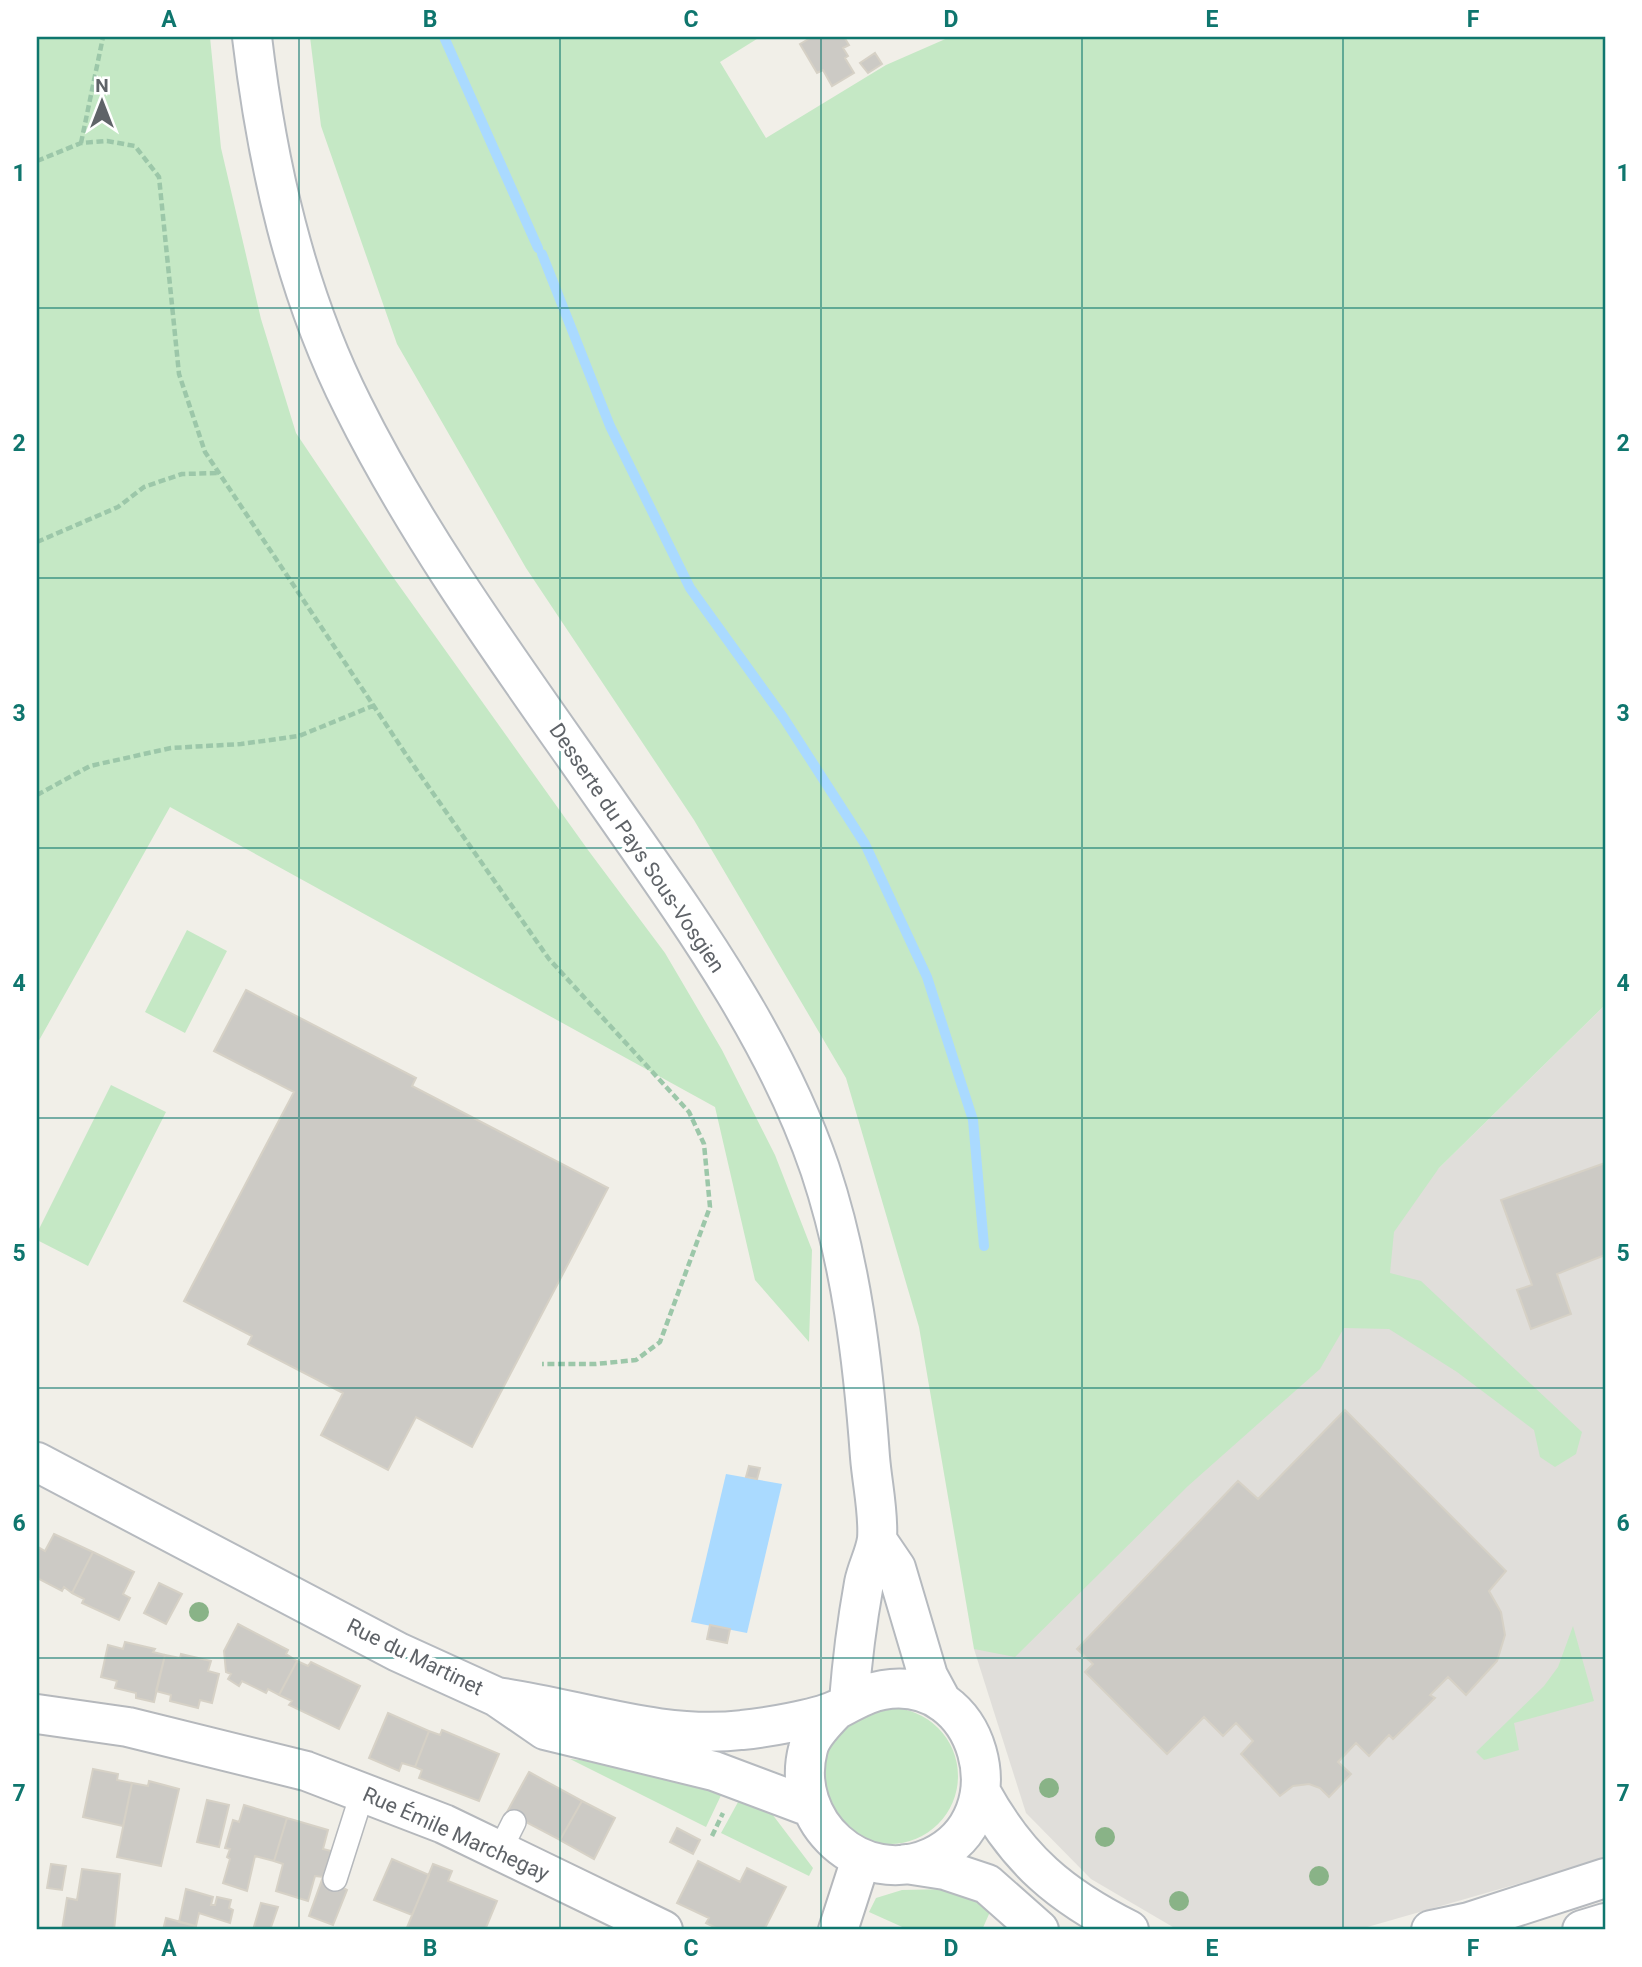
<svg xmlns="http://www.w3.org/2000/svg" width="1642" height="1967" viewBox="0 0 1642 1967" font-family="Roboto,sans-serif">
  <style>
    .industrial { fill: #e0deda }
    .green { fill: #c5e8c5 }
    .water { fill: #aadaff }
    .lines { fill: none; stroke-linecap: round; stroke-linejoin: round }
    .stream { stroke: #aadaff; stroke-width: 10 }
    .building { fill: #cccac5; stroke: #d6d1c6; stroke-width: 2 }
    .service-casing { stroke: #b5b8bc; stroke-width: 26 }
    .minor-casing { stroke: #b5b8bc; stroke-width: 42 }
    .secondary-casing { stroke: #b6babf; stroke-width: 42 }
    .path { stroke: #9cc7a9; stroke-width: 4.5; stroke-dasharray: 7 3.5; stroke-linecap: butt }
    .service { stroke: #fff; stroke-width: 23 }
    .minor { stroke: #fff; stroke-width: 38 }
    .secondary { stroke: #fff; stroke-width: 38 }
    .tree { fill: #89b387 }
    .grid { fill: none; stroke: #0f766e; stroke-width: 2; stroke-opacity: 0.55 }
    .labels { text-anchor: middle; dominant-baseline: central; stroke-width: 7; stroke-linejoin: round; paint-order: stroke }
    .street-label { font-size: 21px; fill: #5f6368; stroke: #fff }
    .neatline { fill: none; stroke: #0f766e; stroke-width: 2.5 }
    .grid-label { font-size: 23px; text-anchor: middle; font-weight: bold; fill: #0f766e }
  </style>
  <rect width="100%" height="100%" fill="#f1efe8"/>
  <path class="industrial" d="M1605,1005V1859L1357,1930H1178L1091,1879L1026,1813L974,1649L1439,1168Z"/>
  <path class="green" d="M37,37H210L221,148L261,319L296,433L388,570L588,850L665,953L722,1050L775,1155L812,1250L809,1342L755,1280L715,1107L170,807L37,1044Z
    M310,37H760L720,62L766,138L886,65L950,37H1605V1005L1439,1168L1394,1232L1390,1273L1421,1281L1582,1432L1576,1454L1555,1467L1540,1457L1534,1430L1457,1372L1389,1329L1344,1328L1320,1369L1188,1486L1015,1657L974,1649L919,1327L846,1078L694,820L526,568L397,344L321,126Z
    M187,930L227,951L185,1033L145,1012Z
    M111,1085L166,1112L88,1266L37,1240V1233Z
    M1573,1626L1594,1701L1514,1723L1519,1750L1484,1760L1476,1752L1544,1686L1558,1667Z
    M822 1776a68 68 0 1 1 136 0a68 68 0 1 1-136 0Z
    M570,1759L617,1764L725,1787L706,1827Z
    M743,1793L766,1806L813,1868L809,1876L721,1833Z
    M950,1889L993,1905L982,1930H909L869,1912L876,1898L902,1890Z"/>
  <path class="water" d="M726,1474L782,1484L747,1633L691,1622Z"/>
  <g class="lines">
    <path class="stream" d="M444,37L538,248
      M542,254L610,426L690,588L783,717L865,844L927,977L973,1120L984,1246"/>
  </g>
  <path class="building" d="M812,37H844L849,45L843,48L848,56L845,58L854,73L832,86L823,70L817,73L800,44Z
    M875,53L882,64L868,73L860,63Z
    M246,990L416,1078L412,1086L608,1188L472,1447L416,1417L388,1470L321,1435L343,1393L248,1344L252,1336L184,1301L294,1092L214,1051Z
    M1605,1163V1255L1557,1274L1571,1314L1531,1329L1517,1290L1532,1285L1501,1200Z
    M1345,1410L1506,1571L1489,1591L1501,1612L1505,1635L1497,1661L1466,1695L1448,1677L1430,1695L1435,1698L1393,1739L1389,1735L1369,1756L1356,1743L1338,1762L1351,1774L1329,1797L1320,1788L1309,1784L1293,1786L1280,1796L1241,1754L1253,1741L1236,1723L1223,1736L1204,1717L1167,1754L1085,1672L1093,1664L1077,1649L1238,1481L1258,1499Z
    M749,1466L760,1468L757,1479L746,1477Z
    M54,1534L93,1552L72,1593L64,1587L62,1591L37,1578V1550L38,1547L45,1551Z
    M93,1552L134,1572L123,1594L130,1598L119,1620L82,1603L84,1599L72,1593Z
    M159,1583L182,1594L166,1624L144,1613Z
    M238,1624L288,1650L286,1654L297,1661L279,1695L268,1689L266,1693L242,1681L239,1686L228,1679L231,1674L226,1672L224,1651Z
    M710,1625L730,1629L727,1643L707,1639Z
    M125,1642L155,1649L153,1652L165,1655L154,1702L136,1698V1693L115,1688L117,1681L101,1677L108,1645L123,1649Z
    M181,1654L211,1661L208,1671L219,1674L212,1703L200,1700L198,1708L170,1701L171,1695L156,1691L165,1655L180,1658Z
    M297,1661L308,1666L311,1662L360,1686L339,1729L289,1705L292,1701L279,1695Z
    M388,1713L429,1731L415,1767L402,1763L399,1771L369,1758Z
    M442,1730L499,1754L479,1801L419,1778L422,1770L415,1767L429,1731L440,1735Z
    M93,1769L118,1774L117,1780L132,1783L123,1826L83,1817Z
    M529,1772L582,1801L560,1840L507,1812Z
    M149,1781L179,1789L161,1866L117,1857L132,1783L148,1786Z
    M207,1800L229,1805L219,1847L197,1842Z
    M582,1801L615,1818L594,1859L560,1840Z
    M244,1805L287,1818L274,1861L255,1856L247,1891L223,1883L230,1859L227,1857L230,1849L225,1848L233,1820L239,1822Z
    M287,1818L328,1830L323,1849L331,1851L323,1877L315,1876L308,1901L276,1891L283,1864L274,1861Z
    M677,1828L700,1840L693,1854L670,1842Z
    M392,1859L429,1875L412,1915L374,1900Z
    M698,1861L740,1882L747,1868L786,1887L764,1930H720L706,1923L709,1918L677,1903Z
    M51,1864L66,1866L62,1890L47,1888Z
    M433,1864L452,1871L448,1881L497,1901L485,1930H406Z
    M82,1869L120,1874L114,1930H62L67,1898L77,1900Z
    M323,1877L347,1890L333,1925L309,1916Z
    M186,1889L213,1897L211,1905H215L217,1897L231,1900L229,1908L233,1910L230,1923L199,1913L196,1926L179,1922Z
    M261,1903L278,1907L270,1930H253Z
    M166,1918L196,1926V1930H163Z"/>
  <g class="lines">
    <g class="service-casing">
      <path id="service" d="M499,1852L514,1822
        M335,1879L363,1791"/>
    </g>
    <g class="minor-casing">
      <path id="minor" d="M37,1714L128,1727L306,1771L444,1824L663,1930
        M838,1930L861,1859"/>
    </g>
    <g class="secondary-casing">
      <path id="secondary" d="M252,37C267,163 295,291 353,406C422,545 521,678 610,806C689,919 775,1037 820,1169C851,1262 863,1360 870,1457C872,1483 879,1513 877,1539C875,1554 867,1568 864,1583C857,1622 852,1661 849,1701
        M37,1462L398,1652L497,1697L545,1730L714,1771L810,1807
        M877,1540L896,1568L928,1676L942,1702
        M497,1697C577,1708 661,1740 742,1730C764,1728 817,1719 836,1710C853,1702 864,1693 883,1690C980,1673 1020,1816 932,1857C861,1889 789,1821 808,1749C811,1735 825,1722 835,1711
        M981,1792C1018,1860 1061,1896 1129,1930
        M906,1864L945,1870L987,1884L1039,1930
        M1431,1930L1469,1922L1605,1878
        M1582,1930L1605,1923"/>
    </g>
    <path class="path" d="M81,143L103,37
      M37,161L81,143L107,141L135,146L159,177L179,374L205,452L407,756L549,959L689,1112L704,1144L710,1207L660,1342L636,1360L596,1364H542
      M37,542L118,507L144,487L182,474L219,473
      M37,795L90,766L171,748L241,744L299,736L375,705
      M712,1836L723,1813"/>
    <use href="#service" class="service"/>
    <use href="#minor" class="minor"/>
    <use href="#secondary" class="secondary"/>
  </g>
  <g class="tree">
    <circle cx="199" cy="1612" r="10"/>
    <circle cx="1049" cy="1788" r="10"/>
    <circle cx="1105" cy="1837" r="10"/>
    <circle cx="1319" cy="1876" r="10"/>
    <circle cx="1179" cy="1901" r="10"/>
  </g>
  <path class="grid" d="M299,37V1930M560,37V1930M821,37V1930M1082,37V1930M1343,37V1930M37,308H1605M37,578H1605M37,848H1605M37,1118H1605M37,1388H1605M37,1658H1605"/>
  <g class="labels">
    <g class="street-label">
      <text transform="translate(637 848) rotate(56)">Desserte du Pays Sous-Vosgien</text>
      <text transform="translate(415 1657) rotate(26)">Rue du Martinet</text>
      <text transform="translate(456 1834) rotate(24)">Rue Émile Marchegay</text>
    </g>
  </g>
  <rect width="1642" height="1967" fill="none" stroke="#ffffff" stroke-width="77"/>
  <g transform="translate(102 102)" stroke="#ffffff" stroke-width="5" paint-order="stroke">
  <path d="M0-5L12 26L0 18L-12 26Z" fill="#5f6368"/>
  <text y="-10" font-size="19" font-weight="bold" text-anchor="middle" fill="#5f6368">N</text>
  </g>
  <rect x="38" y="38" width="1566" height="1890" class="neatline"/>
  <g class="grid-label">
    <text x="169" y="27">A</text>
    <text x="430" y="27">B</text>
    <text x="691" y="27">C</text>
    <text x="951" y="27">D</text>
    <text x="1212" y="27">E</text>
    <text x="1473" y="27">F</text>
    <text x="19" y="181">1</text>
    <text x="1623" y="181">1</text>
    <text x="19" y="451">2</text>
    <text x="1623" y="451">2</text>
    <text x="19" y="721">3</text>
    <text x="1623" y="721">3</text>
    <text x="19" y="991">4</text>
    <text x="1623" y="991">4</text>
    <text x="19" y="1261">5</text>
    <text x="1623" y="1261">5</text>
    <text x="19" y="1531">6</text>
    <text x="1623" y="1531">6</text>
    <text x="19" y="1801">7</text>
    <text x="1623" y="1801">7</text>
    <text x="169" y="1956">A</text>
    <text x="430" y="1956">B</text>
    <text x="691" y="1956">C</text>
    <text x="951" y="1956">D</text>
    <text x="1212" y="1956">E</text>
    <text x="1473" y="1956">F</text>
  </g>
</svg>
